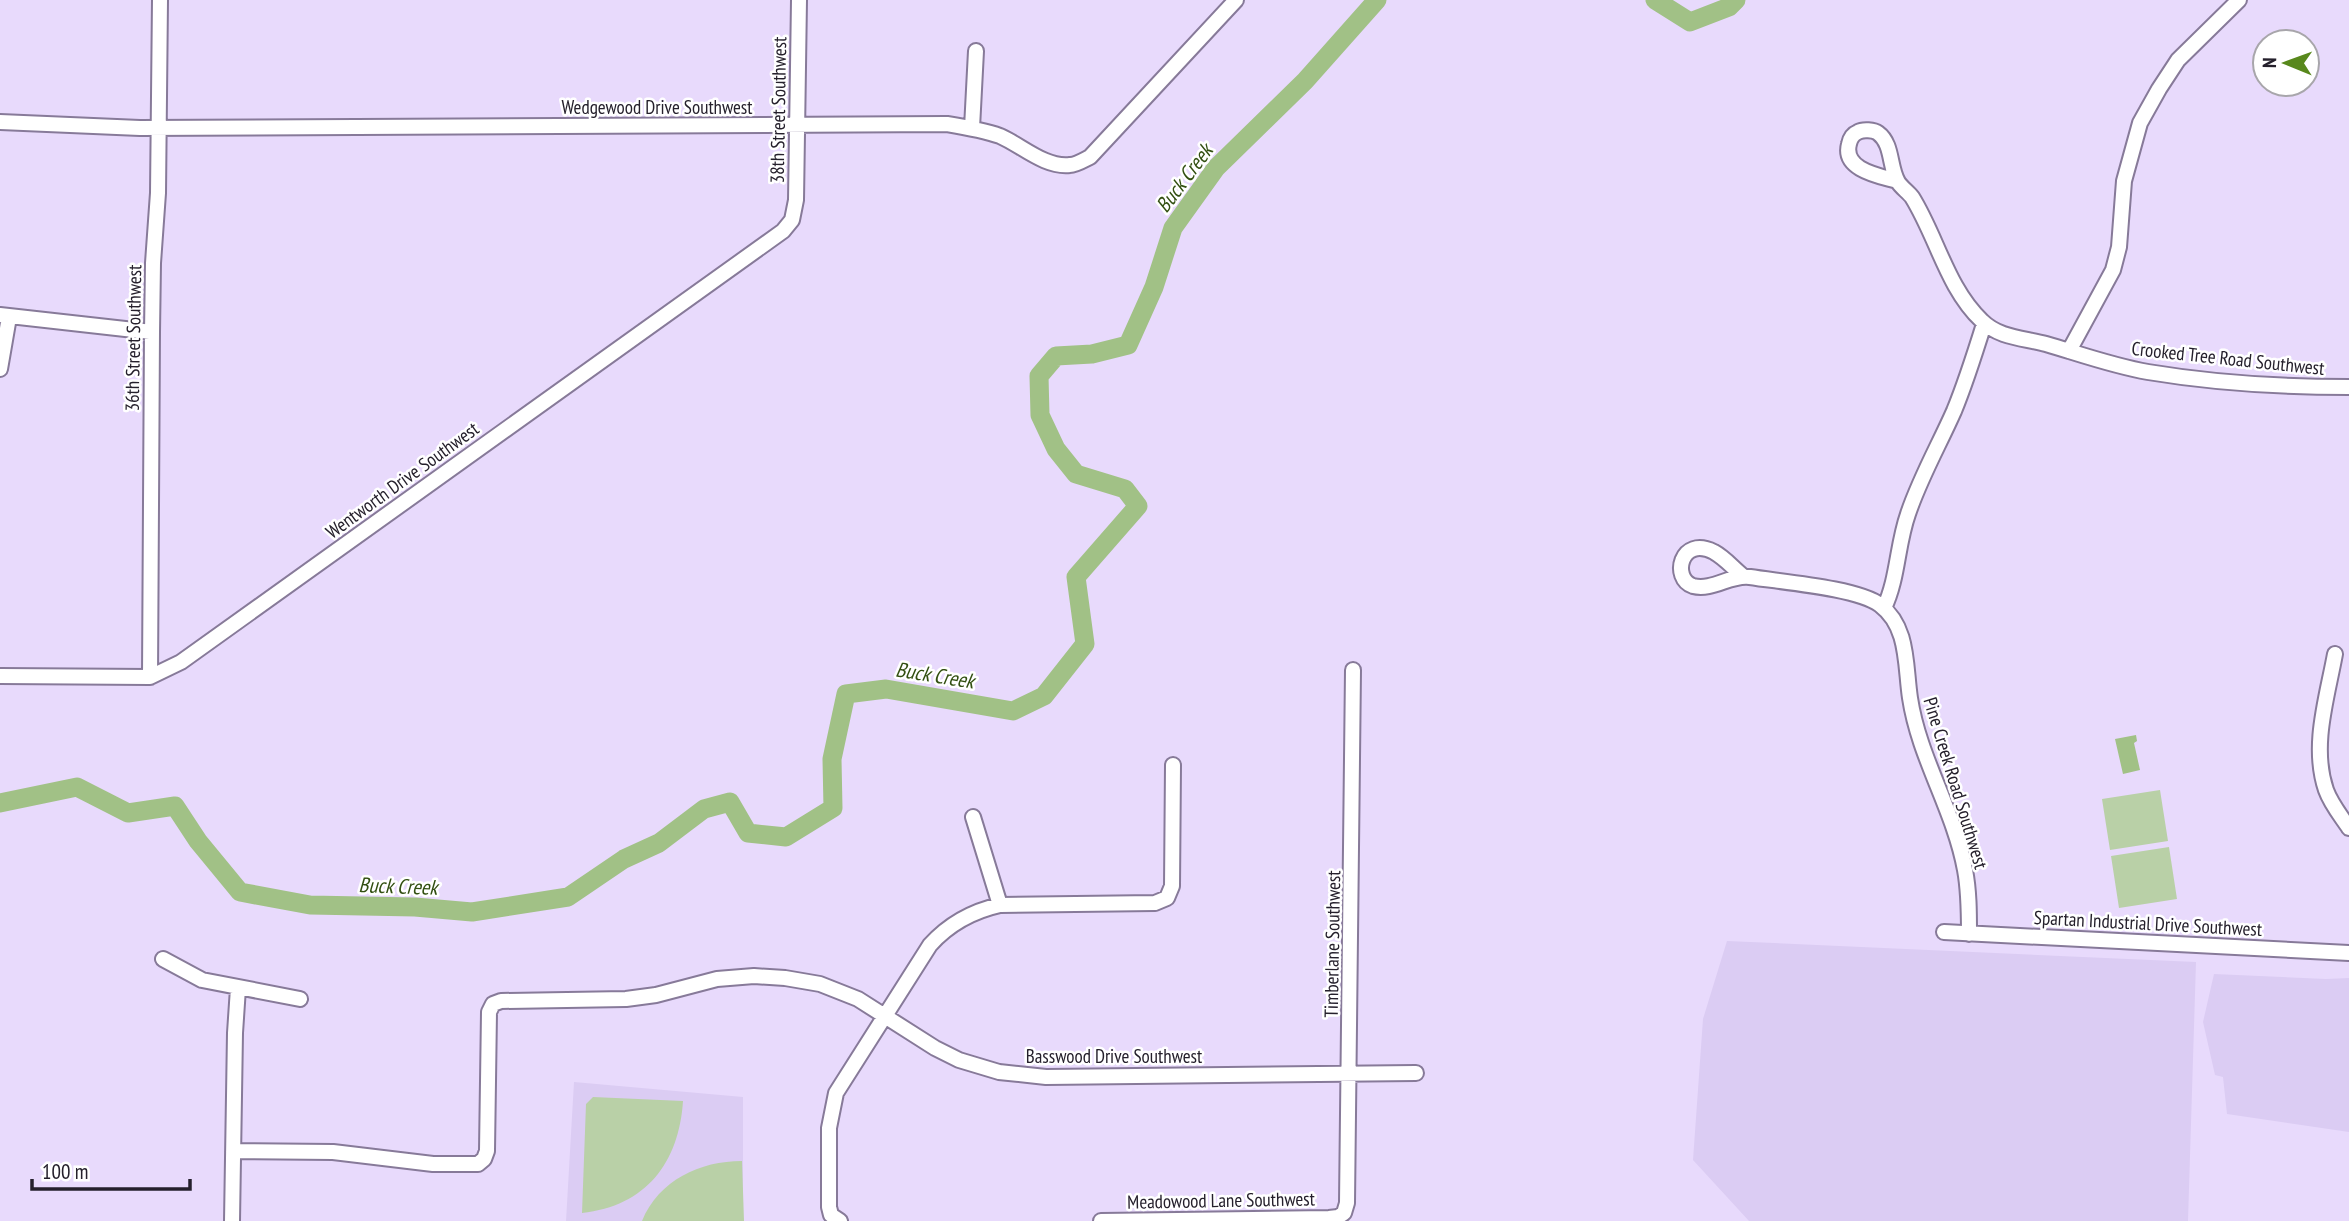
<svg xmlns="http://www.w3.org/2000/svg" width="2349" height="1221" viewBox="0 0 2349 1221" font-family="'PT Sans Narrow',sans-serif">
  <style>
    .built { fill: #dbccf3 }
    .green { fill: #b9d0a7 }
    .water { fill: #a1c186 }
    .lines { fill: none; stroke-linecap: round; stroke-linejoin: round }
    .river { stroke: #a1c186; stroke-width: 19 }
    .minor-casing { stroke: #877a99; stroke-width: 18 }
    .minor { stroke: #fff; stroke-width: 14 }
    .labels { text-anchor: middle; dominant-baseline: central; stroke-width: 5; stroke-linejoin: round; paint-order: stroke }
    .street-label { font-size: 19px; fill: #25202c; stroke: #fff }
    .water-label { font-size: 21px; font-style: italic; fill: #324f11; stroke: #fff }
  </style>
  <rect width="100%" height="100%" fill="#e8dafc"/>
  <path class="built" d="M1727,941L2196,962L2188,1221H1749L1693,1160L1703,1019Z
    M2214,974L2326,979L2349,978V1132L2227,1114L2223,1077L2215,1075L2203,1022Z
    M574,1082L743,1097V1221H566Z"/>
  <path class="green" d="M2160,790L2168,841L2110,850L2102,799Z
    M2169,847L2177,899L2119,908L2111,856Z
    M593,1097L683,1101C679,1163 646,1206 582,1213L586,1104Z
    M742,1161L744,1221H642C659,1180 700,1161 742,1161Z"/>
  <path class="water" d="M2136,735L2137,741L2134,743L2140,770L2123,774L2115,739Z"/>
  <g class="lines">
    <path class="river" d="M1655,0L1690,22L1729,7L1736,0
      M0,803L77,787L128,813L175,806L198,841L240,892L310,905L415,907L472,912L568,897L624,859L659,843L704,809L730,802L748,833L786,837L833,808L832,759L846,694L886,689L1013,711L1044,696L1085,644L1076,577L1138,506L1125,489L1076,474L1056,449L1040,415L1039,376L1056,356L1092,354L1128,345L1154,287L1173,228L1216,168L1305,81L1377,0"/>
    <g class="minor-casing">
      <path id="minor" d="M0,122L140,128L947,124C965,127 983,130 1000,136C1021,145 1045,168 1070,165C1076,165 1084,160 1090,157L1236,0
        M972,128L976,51
        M1897,181C1880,176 1842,170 1849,144C1850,139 1853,134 1858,132C1863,129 1874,130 1878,133C1893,144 1889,167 1898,182C1901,187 1908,192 1912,197C1937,237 1947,288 1982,321C1999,338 2024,338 2046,344C2080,354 2113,366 2148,372C2214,383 2283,387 2349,387
        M0,315L152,332
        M2069,351L2113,270L2119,247L2124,181L2140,123L2159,89L2178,60L2239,0
        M0,369L9,317
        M1743,576C1733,568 1725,558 1714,552C1680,535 1671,579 1693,586C1713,591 1731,574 1750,577C1781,582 1858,588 1880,605C1909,627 1905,665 1910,698C1919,758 1954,810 1965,870C1969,891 1969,912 1969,934
        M1884,608C1898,579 1897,545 1908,514C1920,478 1939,445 1954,411C1966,382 1975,353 1984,324
        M2335,654C2327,698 2311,746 2326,790C2331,804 2341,816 2349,828
        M0,676L150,677L181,662L783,231L792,220L796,200L799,0
        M150,677L152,332L153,263L158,193L160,0
        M973,817L1000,905
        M1944,932L2349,953
        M163,959L202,980L300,999
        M233,1151L333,1152L433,1164H478L484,1159L487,1151L489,1012L493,1004L501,1001L626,999L656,995L717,979L754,976L785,978L820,984L858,999L935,1048L959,1060L999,1072L1046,1077L1416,1073
        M232,1221L235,1033L238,988
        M840,1221L831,1215L829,1207V1128L836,1093L930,945C948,925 973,911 1000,905L1155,903L1167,898L1172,886L1173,765
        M1101,1221L1329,1218L1338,1217L1344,1213L1347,1203L1353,670"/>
    </g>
    <use href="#minor" class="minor"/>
  </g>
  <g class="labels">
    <g class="street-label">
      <text x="657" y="107">Wedgewood Drive Southwest</text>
      <text transform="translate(778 110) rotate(-89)">38th Street Southwest</text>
      <text transform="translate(133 338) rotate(-89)">36th Street Southwest</text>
      <text transform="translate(2228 358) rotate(6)">Crooked Tree Road Southwest</text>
      <text transform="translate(402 480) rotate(-36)">Wentworth Drive Southwest</text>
      <text transform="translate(1956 783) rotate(73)">Pine Creek Road Southwest</text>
      <text transform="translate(2148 923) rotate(3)">Spartan Industrial Drive Southwest</text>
      <text transform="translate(1332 944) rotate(-89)">Timberlane Southwest</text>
      <text x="1114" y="1056">Basswood Drive Southwest</text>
      <text transform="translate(1221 1200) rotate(-1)">Meadowood Lane Southwest</text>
    </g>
    <g class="water-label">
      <text transform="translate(1184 178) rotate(-53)">Buck Creek</text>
      <text transform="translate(935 675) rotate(9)">Buck Creek</text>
      <text transform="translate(398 886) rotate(2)">Buck Creek</text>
    </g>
  </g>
  <g transform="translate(2286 63) rotate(271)"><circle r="33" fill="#ffffff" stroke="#a8a6ab" stroke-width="2"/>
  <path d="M0-5L12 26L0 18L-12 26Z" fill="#58881c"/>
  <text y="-10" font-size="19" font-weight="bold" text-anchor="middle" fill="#25202c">N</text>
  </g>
  <path d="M32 1179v10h158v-10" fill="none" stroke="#25202c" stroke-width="3.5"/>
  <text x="42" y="1179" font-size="21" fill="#25202c" stroke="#ffffff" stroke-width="5" paint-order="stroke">100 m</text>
</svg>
